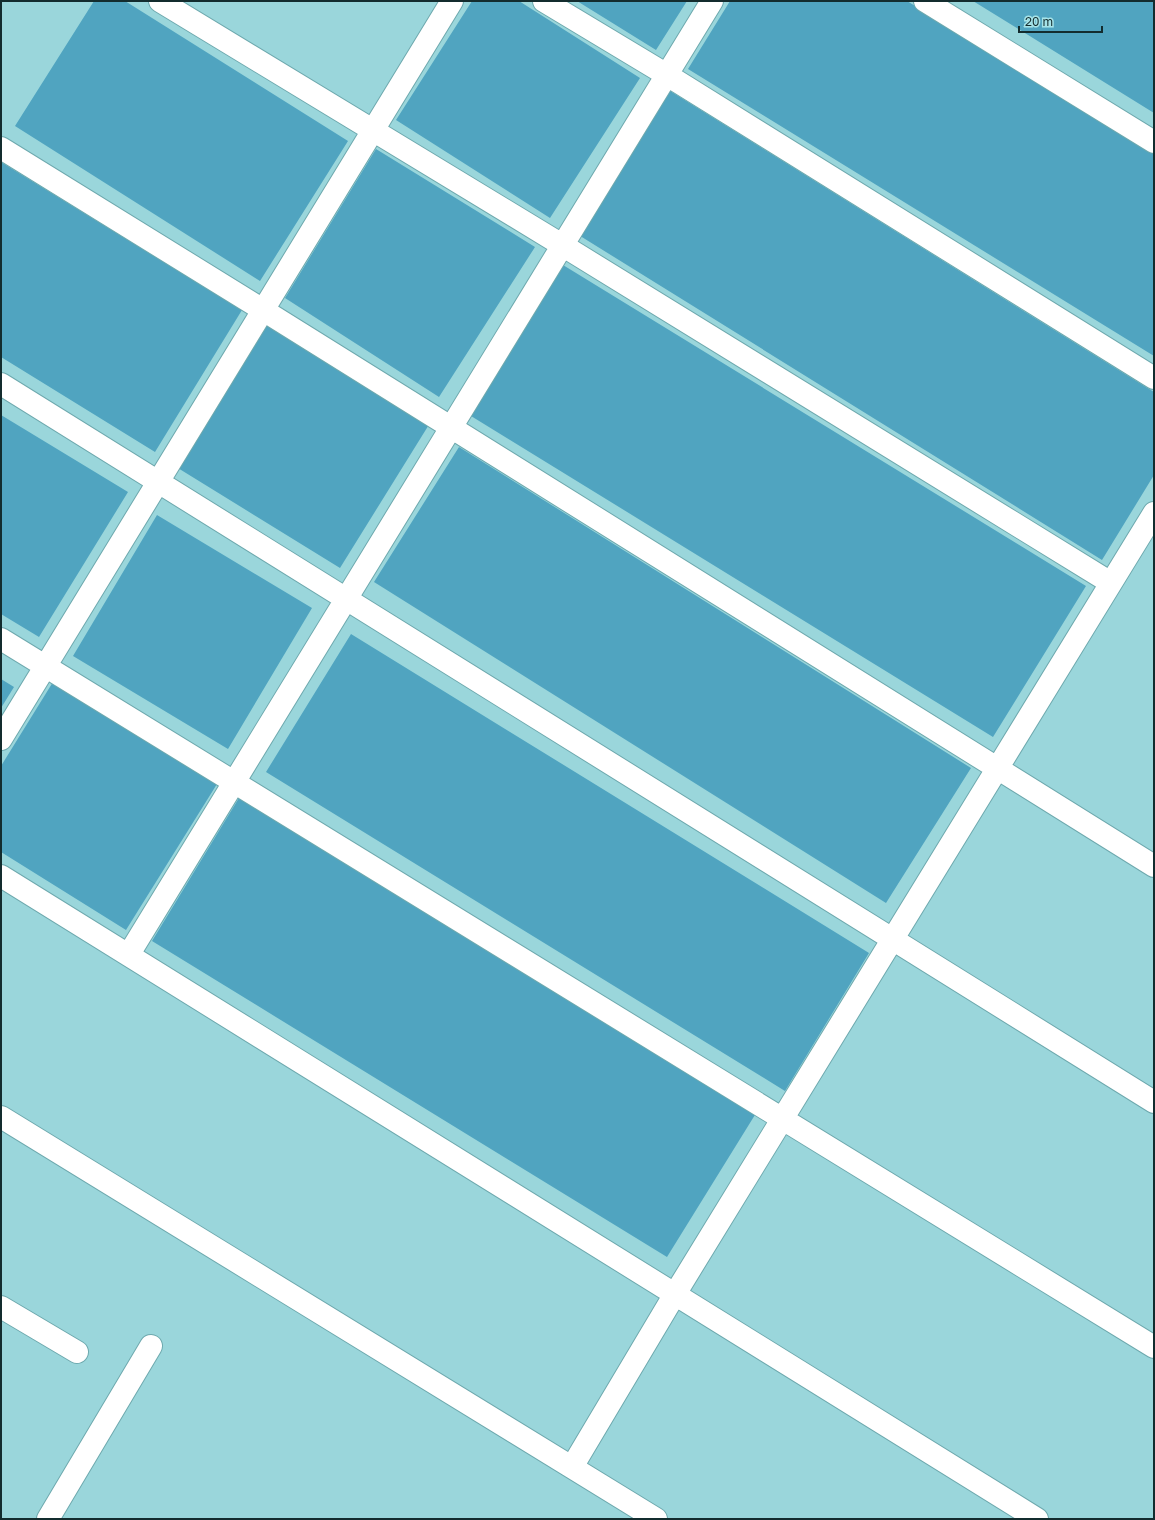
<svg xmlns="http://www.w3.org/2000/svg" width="1155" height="1520" viewBox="0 0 1155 1520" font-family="'Golos Text',sans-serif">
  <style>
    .building { fill: #50a4c0 }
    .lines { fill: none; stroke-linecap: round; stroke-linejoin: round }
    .minor-casing { stroke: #6ea9ae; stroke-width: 24 }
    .minor { stroke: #fff; stroke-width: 22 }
  </style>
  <rect width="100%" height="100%" fill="#9ad6db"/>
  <path class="building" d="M94,1H125L348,141L260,281L15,126Z
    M472,1H519L640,78L550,218L396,120Z
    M577,1H687L656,50Z
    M730,1H907L1154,153V356L688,69Z
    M973,1H1154V113Z
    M667,89L1154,392V475L1102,560L577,234Z
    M376,149L535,247L439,397L285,298Z
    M1,162L242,310L155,452L1,357Z
    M563,265L1086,586L993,737L471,416Z
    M264,320L430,423L340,568L173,465Z
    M1,415L128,492L39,637L1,614Z
    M459,447L971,768L886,903L374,582Z
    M157,515L312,608L228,749L73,656Z
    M351,634L869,953L785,1091L266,772Z
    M1,679L14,687L1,708Z
    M53,682L217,784L126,930L1,852V766Z
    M242,793L758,1110L667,1257L152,941Z"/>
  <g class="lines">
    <g class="minor-casing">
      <path id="minor" d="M160,1L562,245L1111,583
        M544,1L667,75L1154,378
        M925,1L1154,142
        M1,148L263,310L1154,866
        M1,384L1154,1102
        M1,639L1154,1347
        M1,739L452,1
        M1,876L1037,1519
        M129,954L712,1
        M1,1117L656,1519
        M1,1307L77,1352
        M572,1467L675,1294L1154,513
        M48,1519L151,1346"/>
    </g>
    <use href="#minor" class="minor"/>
  </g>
  <rect width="1155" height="1520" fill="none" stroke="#132c2e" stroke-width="4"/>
  <path d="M1019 26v6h83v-6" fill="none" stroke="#132c2e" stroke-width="2"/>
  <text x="1025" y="26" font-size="12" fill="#132c2e" stroke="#a6e3e8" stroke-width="3" paint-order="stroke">20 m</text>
</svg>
